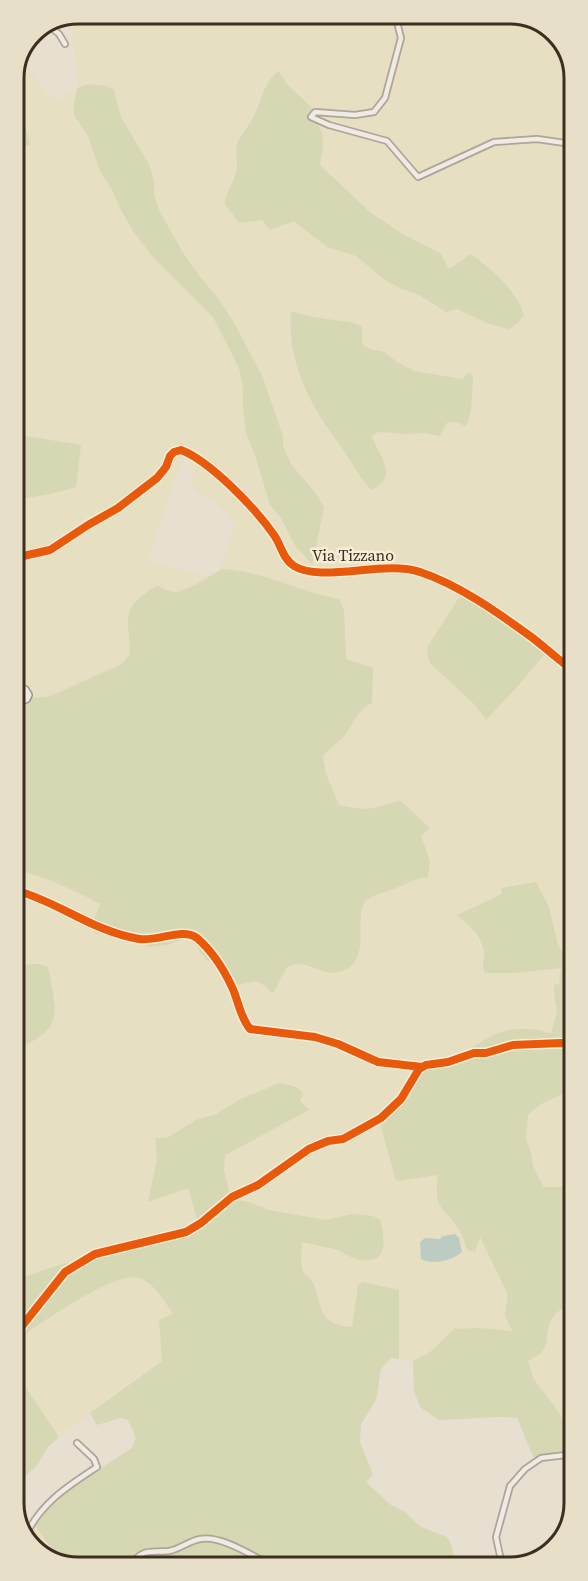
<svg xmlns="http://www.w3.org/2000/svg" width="588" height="1581" viewBox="0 0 588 1581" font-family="'Source Serif 4',serif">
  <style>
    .farmland { fill: #e6dfc2; fill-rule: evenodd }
    .green { fill: #d6d7b3 }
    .water { fill: #bcccc2 }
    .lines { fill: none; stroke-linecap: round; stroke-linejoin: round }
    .street-casing { stroke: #ada599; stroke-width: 8 }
    .secondary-casing { stroke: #9c958a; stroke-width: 10 }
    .street { stroke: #efebe3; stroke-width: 4.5 }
    .secondary { stroke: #efebe3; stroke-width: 7 }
    .cycleway-casing { stroke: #f7eed8; stroke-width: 11 }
    .cycleway { stroke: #e8590c; stroke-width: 8 }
    .labels { text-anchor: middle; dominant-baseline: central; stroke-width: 5; stroke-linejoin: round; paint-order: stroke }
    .street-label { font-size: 16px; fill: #3d2e20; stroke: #f7eed8 }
    .rim { fill: none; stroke: #3d2e20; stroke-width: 3 }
  </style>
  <rect width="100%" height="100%" fill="#e7e0d1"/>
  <path class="farmland" d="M78,14H515L552,29L572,61L574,961L563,954L558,945L549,907L501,889L502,894L457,914L472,928L484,952L482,966L517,973L562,968L558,984L554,994L557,1011L551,1034L543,1030L532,1031L516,1029L503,1032L443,1061L413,1083L406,1097L392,1111L379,1120L396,1181L438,1174L453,1222L460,1232L467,1250L480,1236L508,1295L505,1315L512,1331L480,1328L413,1361L399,1359V1290L356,1294V1304L352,1327L342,1326L334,1324L324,1314L318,1304L316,1286L311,1278L303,1274L301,1262L302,1242L337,1251L362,1260L376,1259L381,1254L373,1216L353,1214L326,1220L269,1210L249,1202L232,1200L224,1170L225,1155L300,1101L296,1086L288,1084L279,1083L266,1088L167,1138L155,1139L157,1159L148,1201L188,1188L199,1227L167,1241L72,1261L33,1273L15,1281V1049L40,1039L47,1031L53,1020L56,1001L48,967L40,964L15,967V869L40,875L51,882L72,888L100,904L96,914L95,934L115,935L122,941L140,942L149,947L167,945L185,939L192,940L200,951L248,983L256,981L267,987L271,992H274L287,967L299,963L314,970L361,925L364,906L368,898L416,878L428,877L421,836L430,827L401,802H393L376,808L347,807L339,804L326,774L323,757L328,748L343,738L362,708L372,703L365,665L346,659L344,610L324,597L298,588L244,572L221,569L234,524L223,509L211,498L198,493L192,486V460L188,453L182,462L147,560L211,577L174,593L164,589L129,641L130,654L122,664L48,697L15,698L14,500L51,494L76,487L70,442L43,440L26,435L14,434V150H16L22,113L14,97V74L24,52L31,73L47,93L60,99L78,88L70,17ZM279,71L286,83L313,110L319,123L323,147L320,164L370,212L401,233L441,254L449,269L470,254L489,268L520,303L509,329L489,324L456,309L435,307L419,295L402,289L385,280L356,256L327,247L294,221L280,227L262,220L239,223L226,192L234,180L237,171L236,149L239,136L250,123L260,97L274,75ZM89,84L106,86L114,90L121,117L138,143L154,181V195L159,210L182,251L200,277L218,298L233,321L263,378L283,436V446L291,464L317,495L287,531L270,505L256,458L246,433L243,408V389L239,368L213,317L186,290L133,231L112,190L100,171L88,136L78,88ZM291,311L313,317L355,323L362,327V344L370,349L384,352L397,362L414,371L463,379L470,372L473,376L471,401L461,426L454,422L447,424L433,436L424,433L405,434L378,432L372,436L386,468L385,479L371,490L327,430L303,386L293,353L290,335ZM462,593L486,720L475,705L430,663L427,655Z
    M570,1087H574V1183L560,1187H545L533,1166L531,1152L526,1140L528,1115L539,1105L564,1093Z
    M132,1276L143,1279L158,1292L174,1314L159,1320L162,1361L139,1376L59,1437L16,1373L15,1325L22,1336L94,1289Z
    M574,1302V1439L558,1411L533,1378L528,1360L536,1358L545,1350L551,1322L560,1309Z
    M34,1524L52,1549L57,1561L38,1554L27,1537Z"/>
  <path class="green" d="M279,71L286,83L313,109L322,134L323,147L320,165L370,212L401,233L441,254L449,269L471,254C491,269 516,289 524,315L517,324L509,329L489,324L457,309L446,312L419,295L402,289L385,280L356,256L327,247L294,221L270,230L262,220L239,223L225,204C226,189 233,185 236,173C238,165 236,157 236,149C237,138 244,133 249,124C261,107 261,84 279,71Z
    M89,84L106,86L114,90L121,117L149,164L154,181V195L159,210L182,251L200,277L218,298L233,321L263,378L283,436V446L291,464L317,495L324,508L312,564L296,547L280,517L270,505L256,458L246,433L243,408V389L239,368L213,317L152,256L133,231L121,210L112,190L100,171L88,136L74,115V101L78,88Z
    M14,97L22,113L30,145L15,150H14Z
    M291,311L313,317L355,323L362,327V344L370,349L384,352L397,362L414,371L463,379L469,372L473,376C472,392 473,412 466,426L454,422L447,423L440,436L424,433L405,434L378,432L372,436C378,456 401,476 371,490C358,476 350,459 339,444C309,404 287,362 291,311Z
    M14,434L81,445L76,487L51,494L14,500Z
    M221,569C261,570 300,592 339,599L344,610L346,659L373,668L372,703C357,710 354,724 344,736C337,744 329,747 323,757L326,774L339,805C350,808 366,810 378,807C386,805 393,802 401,801L430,828L421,836L430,861L428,877C415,878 406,884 394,889C387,892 374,894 368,899C351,913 373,956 345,970C327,978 316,966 300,964C296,963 291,966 287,967L274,992H270L267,987L256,981L238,985L230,983L216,960L207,961L192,940L185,939L167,945L149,947L140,942L122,941L115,935L95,934L93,923L100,904C73,889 45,877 15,869V698L48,697L122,664L130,654C129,616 119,608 157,586C163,588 170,592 176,592C185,591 213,575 221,569Z
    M462,593L548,650L517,687L486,720L475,705L430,663L427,654L428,646Z
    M536,882L549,907L558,945L563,954L574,961V1087H570L564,1093L539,1105L528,1115L526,1140L531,1152L533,1166L544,1187H560L574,1183V1302C565,1306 556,1311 551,1321C542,1340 555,1349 528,1361L533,1378L558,1411L574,1439V1455L538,1463C528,1450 525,1434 517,1418L499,1417L439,1420L420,1407L414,1391L413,1361L429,1353L454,1329L480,1328L512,1331L505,1315L508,1295L480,1237L475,1252L467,1250C465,1244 463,1237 460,1232C445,1204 433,1214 438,1175L396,1181L379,1120C399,1106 410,1092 418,1070C436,1063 454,1056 471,1048C482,1042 493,1034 505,1031C519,1028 539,1028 551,1034L557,1011L554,994V985L559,984L561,968L517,973H485C481,965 484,962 484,954C484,938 468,924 457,915L502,894L501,888Z
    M31,964H40L48,967C57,1011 65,1031 15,1049V967Z
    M279,1083C289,1085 298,1085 303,1094L300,1101L309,1110L225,1155L224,1170L231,1199L249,1202L269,1210L326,1220L353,1214L373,1216L380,1220C385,1239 389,1264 361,1260C353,1259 346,1254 339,1251C328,1247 314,1245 302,1242L301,1262L303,1273C329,1286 305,1324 352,1327L358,1285L363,1282L399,1290V1359L391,1358L381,1369L376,1400L361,1424L360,1442L373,1475L366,1482L391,1505L405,1512L421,1527L447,1537L452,1546L453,1557L447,1566L128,1567L120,1564L110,1567L100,1563C83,1568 74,1567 57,1561L52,1549L34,1524L36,1519L65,1491L132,1448L136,1438L128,1420L121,1418L97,1425L90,1413L162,1361L159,1320L173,1314C165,1302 156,1286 142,1279C119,1267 44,1322 22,1336L16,1325L15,1281C47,1267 80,1259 114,1251C144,1244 172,1241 199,1226L188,1188L148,1202L157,1159L155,1138H167L196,1120L216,1114L239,1100Z
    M16,1373L59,1437L48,1447L38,1464L16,1486Z"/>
  <path class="water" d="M455,1234L459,1238L462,1252C452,1261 433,1265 421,1259L420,1242L425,1238L440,1239L443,1236Z"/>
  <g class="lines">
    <g class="street-casing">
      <path id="street" d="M395,14L401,38L385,98L374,112L355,115L315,112L311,117L329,125L387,141L418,177L494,142L537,139L572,144
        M49,26L59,34L65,44
        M15,890C59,902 92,931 139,939C157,942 183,927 197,938C211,950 224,970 232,987C239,1002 239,1015 250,1029L315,1037L338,1044L378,1062L421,1066
        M16,1341L22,1326L65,1272L95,1254L186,1232L201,1223L232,1197L258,1185L309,1149L328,1141L343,1139L381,1118L401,1099L419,1069L426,1065L448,1062L474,1053H486L513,1045L561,1043L574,1045
        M26,1535C41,1503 68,1486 97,1467L94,1459L77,1443
        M502,1565L496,1537L510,1486L525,1469L541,1458L574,1454
        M130,1567C142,1547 150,1553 169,1551C180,1549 189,1541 200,1539C222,1535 254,1557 273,1566"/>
    </g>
    <g class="secondary-casing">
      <path id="secondary" d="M14,558L50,550L88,525L118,508L157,478L166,467L170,456L174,452L181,450C210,461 256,509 274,535C281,545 283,559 294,566C321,583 385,560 420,572C459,585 497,612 530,636C545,647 558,660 573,670
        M15,684L25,690L28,695L26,699L15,698"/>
    </g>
    <use href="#street" class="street"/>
    <use href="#secondary" class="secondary"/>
    <g class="cycleway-casing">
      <path id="cycleway" d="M14,558L50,550L88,525L118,508L157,478L166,467L170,456L174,452L181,450C210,461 256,509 274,535C281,545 283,559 294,566C321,583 385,560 420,572C459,585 497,612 530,636C545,647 558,660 573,670
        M15,890C59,902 92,931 139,939C157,942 183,927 197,938C211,950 224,970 232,987C239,1002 239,1015 250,1029L315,1037L338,1044L378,1062L422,1067
        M16,1341L22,1326L65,1272L95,1254L186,1232L201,1223L232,1197L258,1185L309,1149L328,1141L343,1139L381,1118L401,1099L419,1069L426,1065L448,1062L474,1053H486L513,1045L561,1043L574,1045"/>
    </g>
    <use href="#cycleway" class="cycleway"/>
  </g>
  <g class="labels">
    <g class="street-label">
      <text x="353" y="555">Via Tizzano</text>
    </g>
  </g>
  <path d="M0 0H588V1581H0ZM78 24H510A54 54 0 0 1 564 78V1503A54 54 0 0 1 510 1557H78A54 54 0 0 1 24 1503V78A54 54 0 0 1 78 24Z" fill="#e8dfc9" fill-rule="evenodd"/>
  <path class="rim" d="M78 24H510A54 54 0 0 1 564 78V1503A54 54 0 0 1 510 1557H78A54 54 0 0 1 24 1503V78A54 54 0 0 1 78 24Z"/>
</svg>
